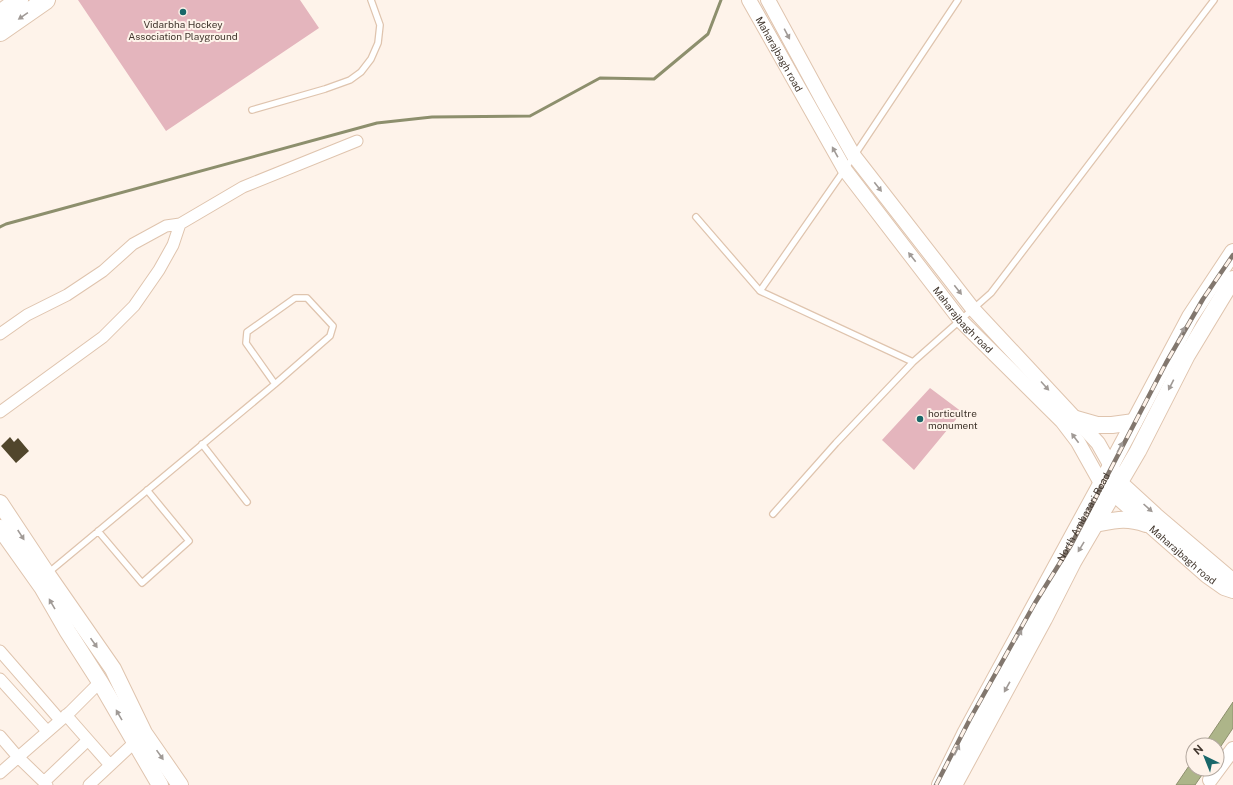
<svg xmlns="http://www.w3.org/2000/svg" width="1233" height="785" viewBox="0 0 1233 785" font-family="'Public Sans',sans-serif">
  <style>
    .green { fill: #e4b5bd }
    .water { fill: #adb589; stroke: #8d8f6d }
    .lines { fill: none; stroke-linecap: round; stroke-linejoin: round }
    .stream { stroke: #8d8f6d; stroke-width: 3 }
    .building { fill: #51462c }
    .service-casing { stroke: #dfc4ae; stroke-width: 8 }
    .minor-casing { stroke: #dfc4ae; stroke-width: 13 }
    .tertiary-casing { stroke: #dfc4ae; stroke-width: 16 }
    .secondary-casing { stroke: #dfc4ae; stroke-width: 18 }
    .trunk-casing { stroke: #dfc4ae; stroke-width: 20 }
    .service { stroke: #fff; stroke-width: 5.5 }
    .minor { stroke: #fff; stroke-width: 11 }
    .tertiary { stroke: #fff; stroke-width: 14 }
    .secondary { stroke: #fff; stroke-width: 16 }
    .trunk { stroke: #fff; stroke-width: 18 }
    .rail-casing { stroke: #82776e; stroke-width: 4.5 }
    .rail { stroke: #fef3ea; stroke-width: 3; stroke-dasharray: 9; stroke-linecap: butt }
    .oneway { fill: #a09a96 }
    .poi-dot { fill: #196769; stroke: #fef3ea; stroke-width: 1.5 }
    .labels { text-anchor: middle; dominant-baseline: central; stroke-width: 4; stroke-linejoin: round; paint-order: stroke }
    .poi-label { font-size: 10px; fill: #41362d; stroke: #fef3ea }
    .street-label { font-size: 10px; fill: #41362d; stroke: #fef3ea }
  </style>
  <rect width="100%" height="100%" fill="#fef3ea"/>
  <path class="green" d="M78,0H300L319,28L166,131Z
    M930,388L962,412L914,470L882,440Z"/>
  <path class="water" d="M1233,702V728L1217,752V745H1204Z
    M1193,760V769H1206L1195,785H1176Z"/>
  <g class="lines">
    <path class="stream" d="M0,227L6,224L377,123L432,117L530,116L600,78L654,79L708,34L721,0"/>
  </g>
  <path class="building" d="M10,437L14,442L18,438L29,451L16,463L1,446Z"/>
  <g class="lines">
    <g class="service-casing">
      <path id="service" d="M252,110L325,89L350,80L361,72L371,59L378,43L380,25L371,0
        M696,217L760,291
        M913,362L760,291L854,156L958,0
        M202,444L247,502
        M773,514L836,443L913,362L991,293L1214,0
        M98,531L142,583L189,541L147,490
        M48,573L275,384L330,336L333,326L307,298H295L247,332L246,343L275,384"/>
    </g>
    <g class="minor-casing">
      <path id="minor" d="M0,334L27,315L67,295L103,271L133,244L166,226L180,224
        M0,412L103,337L134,306L159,270L173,245L180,224L243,187L357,141
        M0,651L60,720
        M0,679L47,731
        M66,715L110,765
        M0,736L18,757L47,785
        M0,773L70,712L100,682
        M44,782L88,740
        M89,785L135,742"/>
    </g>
    <g class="tertiary-casing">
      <g id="tertiary">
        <path id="s1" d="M749,0L845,170L961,321L1062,421L1078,442L1101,483L1207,576L1224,588L1233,591"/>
        <path d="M768,0L823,101L854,156L973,309L1098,443L1120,482L1156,515L1230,578L1233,582"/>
        <path d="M1210,780L1233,749"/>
      </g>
    </g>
    <g class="secondary-casing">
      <g id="secondary">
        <path d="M1076,419L1097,425H1112L1134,422"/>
        <path d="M0,503L47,574L113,669L144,733L180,785"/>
        <path d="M1095,524C1116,520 1126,517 1146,524"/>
        <path d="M0,528L42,587L68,632L100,682L160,785"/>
        <path id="s2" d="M940,785L966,732L1107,473L1190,317L1233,252"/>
        <path d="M954,785L1044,619L1073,562L1138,451L1187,355L1233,279"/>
      </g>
    </g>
    <g class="trunk-casing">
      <path id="trunk" d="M0,14L19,0
        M0,32L46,0"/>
    </g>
    <use href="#service" class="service"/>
    <use href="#minor" class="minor"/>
    <use href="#tertiary" class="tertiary"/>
    <use href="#secondary" class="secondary"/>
    <use href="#trunk" class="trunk"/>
    <g class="rail-casing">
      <path id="rail" d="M936,785L970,719L1035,603L1071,545L1166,363L1203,299L1233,255"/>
    </g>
    <use href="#rail" class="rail"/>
  </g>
  <defs><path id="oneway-solid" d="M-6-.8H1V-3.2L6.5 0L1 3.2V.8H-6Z"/></defs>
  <g class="oneway">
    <use href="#oneway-solid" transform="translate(23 16) rotate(145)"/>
    <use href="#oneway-solid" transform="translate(787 34) rotate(62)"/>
    <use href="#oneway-solid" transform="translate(835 152) rotate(-119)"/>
    <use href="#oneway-solid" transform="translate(878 187) rotate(52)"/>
    <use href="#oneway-solid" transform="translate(912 257) rotate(-128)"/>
    <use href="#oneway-solid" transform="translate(958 290) rotate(52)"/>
    <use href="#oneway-solid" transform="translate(1182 332) rotate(-62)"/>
    <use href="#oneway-solid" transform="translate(1171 385) rotate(117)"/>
    <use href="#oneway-solid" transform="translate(1045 386) rotate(48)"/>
    <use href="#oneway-solid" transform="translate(1075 438) rotate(-127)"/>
    <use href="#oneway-solid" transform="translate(1120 447) rotate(-62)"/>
    <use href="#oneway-solid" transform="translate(1148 508) rotate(42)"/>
    <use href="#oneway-solid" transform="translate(21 535) rotate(57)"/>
    <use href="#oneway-solid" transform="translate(1081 547) rotate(121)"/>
    <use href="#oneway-solid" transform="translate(52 604) rotate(-120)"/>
    <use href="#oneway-solid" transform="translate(1019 635) rotate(-61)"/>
    <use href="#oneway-solid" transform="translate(94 643) rotate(55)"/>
    <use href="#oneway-solid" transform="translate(1007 687) rotate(119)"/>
    <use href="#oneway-solid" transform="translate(119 715) rotate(-120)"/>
    <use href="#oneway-solid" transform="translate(957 750) rotate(-64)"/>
    <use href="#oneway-solid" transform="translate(160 755) rotate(55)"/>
  </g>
  <g class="poi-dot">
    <circle cx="183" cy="12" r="4"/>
    <circle cx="920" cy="419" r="4"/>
  </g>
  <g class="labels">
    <g class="poi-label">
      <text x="183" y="24">Vidarbha Hockey<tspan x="183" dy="12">Association Playground</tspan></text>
      <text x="928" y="413" text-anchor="start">horticultre<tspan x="928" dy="12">monument</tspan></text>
    </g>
    <g class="street-label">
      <text stroke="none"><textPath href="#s1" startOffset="62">Maharajbagh road</textPath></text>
      <text stroke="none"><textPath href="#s1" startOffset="386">Maharajbagh road</textPath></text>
      <text stroke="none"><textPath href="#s2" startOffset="304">North Ambazari Road</textPath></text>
      <text stroke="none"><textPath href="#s1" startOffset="710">Maharajbagh road</textPath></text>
    </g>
  </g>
  <g transform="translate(1205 757) rotate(317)"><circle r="19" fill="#fef3ea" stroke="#b2a79e"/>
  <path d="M0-3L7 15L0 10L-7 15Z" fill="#196769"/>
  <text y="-6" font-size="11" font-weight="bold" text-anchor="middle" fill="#41362d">N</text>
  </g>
</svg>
